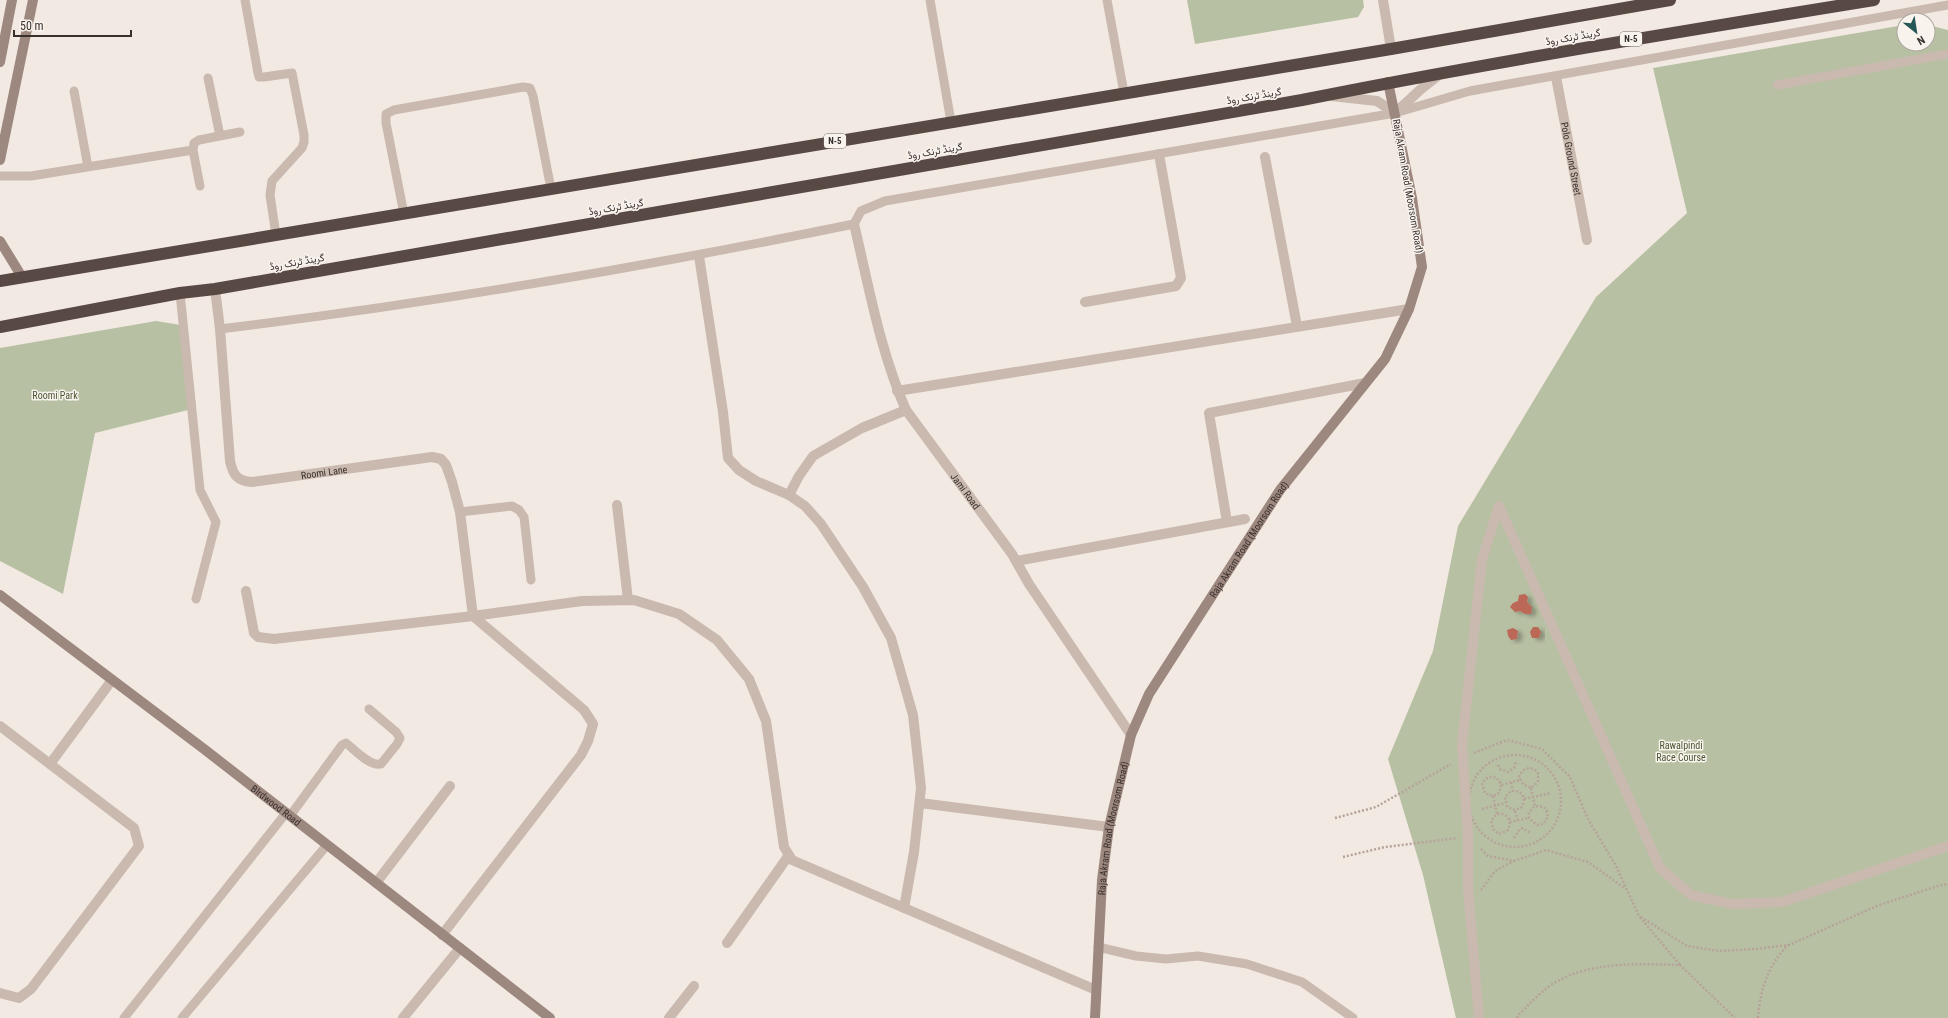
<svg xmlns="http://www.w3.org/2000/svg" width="1948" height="1018" viewBox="0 0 1948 1018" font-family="'Roboto Condensed',Vazirmatn,sans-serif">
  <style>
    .green { fill: #b8c0a3 }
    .building { fill: #bb6757; filter: url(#shadow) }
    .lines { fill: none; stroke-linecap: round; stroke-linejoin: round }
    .path { stroke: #b5a399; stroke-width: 2.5; stroke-dasharray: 2 2; stroke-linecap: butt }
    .lane { stroke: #c9b9af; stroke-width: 9 }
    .street { stroke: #c9b9af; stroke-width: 10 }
    .secondary { stroke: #9d8880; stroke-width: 10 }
    .highway { stroke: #594944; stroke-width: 12 }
    .labels { text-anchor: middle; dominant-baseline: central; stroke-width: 3; stroke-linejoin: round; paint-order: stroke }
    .shield { fill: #f9f3ee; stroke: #736a66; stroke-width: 1 }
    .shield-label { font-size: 9px; font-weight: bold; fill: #392f2c }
    .street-label { font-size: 10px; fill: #392f2c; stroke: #f9f3ee }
    .park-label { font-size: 10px; fill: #4b5532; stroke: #f9f3ee }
  </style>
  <defs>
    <filter id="shadow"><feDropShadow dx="4.5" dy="2.5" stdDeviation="2" flood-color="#0004"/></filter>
  </defs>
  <rect width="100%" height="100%" fill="#f2e9e2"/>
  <path class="green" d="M1187,0H1363L1364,7L1358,17L1195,44Z
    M1904,25V44H1928V25L1948,30V1018H1456L1423,875L1388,759L1433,651L1458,526L1596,297L1687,213L1653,68Z
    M156,321L187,326L196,408L95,433L63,594L0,561V348Z"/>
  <path class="building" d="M1525,594L1528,597L1527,602L1532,607L1531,614H1525L1520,611L1515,612L1510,607L1513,603L1518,601L1519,595Z
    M1533,627H1538L1541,632L1539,638H1532L1530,632Z
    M1513,628L1518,631L1517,639L1511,640L1508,636L1507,630Z"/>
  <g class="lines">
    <path class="path" d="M1474,753L1507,740L1542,749L1570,777L1588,819L1616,866L1639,916L1680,965
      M1469 801a46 46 0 1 1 92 0a46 46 0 1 1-92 0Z
      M1498,765L1500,769L1508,772L1514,768L1516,761
      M1538,772V782L1531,788L1523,784L1519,777C1523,766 1535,765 1539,776
      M1500,781L1501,788L1498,794L1493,796L1485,793L1482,783L1488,777C1495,776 1499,779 1501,785L1520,780
      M1511,782L1513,791
      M1531,788L1535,806
      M1523,795L1524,802L1521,808L1513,810L1507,806L1505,797L1511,791C1518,790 1522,793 1524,799L1551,793
      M1493,796L1497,814
      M1482,809L1505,803
      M1547,810L1548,817L1543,824L1537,825L1529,818V812L1535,806L1544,807L1548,814
      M1515,811L1518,820
      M1335,818L1376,807L1451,764
      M1509,818L1510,825L1507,831L1499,834L1493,829L1491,821L1497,814C1504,813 1508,816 1510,822L1529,818
      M1514,838L1520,829L1523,828L1531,834
      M1481,849L1488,856L1514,861L1546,850L1588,862L1626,889
      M1343,857L1385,847L1457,838
      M1481,890L1495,871L1514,861
      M1641,917L1687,946L1719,951L1756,949L1789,945L1879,905L1938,886L1948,884
      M1517,1018L1518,1015C1529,1005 1541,991 1554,983C1591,961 1639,964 1680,965L1735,1018
      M1758,1018C1760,990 1768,965 1788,945"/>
    <path class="lane" d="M245,0L258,73L259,77H264L292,73L304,135V142L302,148L272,181L270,195L276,235
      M930,0L951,122
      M1107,0L1124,93
      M208,78L220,136
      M1777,85L1948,54
      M74,91L88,167
      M193,150L200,186
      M0,176H31L193,150L194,143L199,140L240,132
      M404,214L386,123V114L394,110L523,87L530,88L533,96L551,189
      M180,293L200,490L216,522L196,599
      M220,329C433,303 644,267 854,224L861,211L885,201L1395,113L1470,91L1948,5
      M460,512L512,506L519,510L524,517L531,580
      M290,816L342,745L346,743C354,749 370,767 381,764L397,744L400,738L396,732L369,709
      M1098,947L1136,956L1166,959L1198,956L1247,964L1302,982L1353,1018
      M124,1018L286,813
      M182,1018L327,845"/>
    <g class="street">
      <path d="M1383,0L1391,49"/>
      <path id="s1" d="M1556,77L1587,240"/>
      <path d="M1331,96L1377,101L1395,113L1421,89L1440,74"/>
      <path d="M1265,157L1297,326"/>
      <path id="s2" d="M854,224C869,287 880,351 906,410L1012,554L1029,584L1131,735"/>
      <path d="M699,256L723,412L728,458L739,470L756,481L789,495L805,506L821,524L863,587L891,638L913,715L921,788L914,852L904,908"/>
      <path id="s3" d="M215,289L220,329L230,461C233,475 237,481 252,482L432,457L441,459L446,465L452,482L460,512L473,616L584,710L593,724L588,741L581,755L442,935"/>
      <path d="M1085,302L1176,286L1181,278L1159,154"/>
      <path d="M897,391L1409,309"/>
      <path d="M789,495L799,476L813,456L862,428L906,410"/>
      <path d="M617,505L628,600"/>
      <path d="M1227,522L1209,413L1365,383"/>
      <path d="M1016,561L1245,519"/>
      <path d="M246,591L254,633L258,637L274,639L473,616L582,601L634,600L679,614L717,640L749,679L766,721L784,847L792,860L1096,990"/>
      <path d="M0,726L134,828L139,846L31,989L19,998L0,993"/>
      <path d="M50,764L112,680"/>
      <path d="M920,803L1109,827"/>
      <path d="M376,883L450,786"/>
      <path d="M727,943L789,855"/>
      <path d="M403,1018L460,948"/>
      <path d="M669,1018L694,986"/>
      <path d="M1479,1018L1468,889V836L1462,745L1482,559L1499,506L1660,868L1691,895L1732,904L1782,902L1948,846"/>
    </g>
    <g class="secondary">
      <path d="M0,62L12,0"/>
      <path d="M0,160L33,0"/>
      <path d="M0,241L22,277"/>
      <path id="s4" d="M0,595L204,749L550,1018"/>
      <path id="s5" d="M1095,1018L1102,880L1109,827L1131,735L1149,694L1280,490L1385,359L1409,309L1422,267L1412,198L1388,82"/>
    </g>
    <path class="highway" d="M0,281L1391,49L1670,0
      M0,327L180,293L215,289L1302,100C1492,62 1683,31 1874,0"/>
  </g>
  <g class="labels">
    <g class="shield">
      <rect x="1620" y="32" width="22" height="14" rx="3"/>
      <rect x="824" y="134" width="22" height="14" rx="3"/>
    </g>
    <g class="shield-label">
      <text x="1631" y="39">N-5</text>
      <text x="835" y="141">N-5</text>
    </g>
    <g class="street-label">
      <text transform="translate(1573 37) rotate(-10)">گرینڈ ٹرنک روڈ</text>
      <text transform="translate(1254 96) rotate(-10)">گرینڈ ٹرنک روڈ</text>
      <text transform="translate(935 151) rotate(-10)">گرینڈ ٹرنک روڈ</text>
      <text stroke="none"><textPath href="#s1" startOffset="83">Polo Ground Street</textPath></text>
      <text transform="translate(1408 186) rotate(80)">Raja Akram Road (Moorsom Road)</text>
      <text transform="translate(616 207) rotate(-10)">گرینڈ ٹرنک روڈ</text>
      <text transform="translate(297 262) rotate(-10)">گرینڈ ٹرنک روڈ</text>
      <text stroke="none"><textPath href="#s3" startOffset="279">Roomi Lane</textPath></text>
      <text stroke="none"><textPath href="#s2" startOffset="294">Jami Road</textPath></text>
      <text stroke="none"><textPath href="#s5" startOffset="515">Raja Akram Road (Moorsom Road)</textPath></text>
      <text stroke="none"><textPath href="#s4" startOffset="347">BIrdwood Road</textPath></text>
      <text stroke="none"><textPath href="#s5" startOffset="191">Raja Akram Road (Moorsom Road)</textPath></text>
    </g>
    <g class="park-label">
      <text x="55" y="395">Roomi Park</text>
      <text x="1681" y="745">Rawalpindi<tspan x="1681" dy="12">Race Course</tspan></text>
    </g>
  </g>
  <g transform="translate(1916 32) rotate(150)"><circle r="19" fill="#f9f3ee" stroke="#aca5a0"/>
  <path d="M0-3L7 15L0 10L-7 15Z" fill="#255756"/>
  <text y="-6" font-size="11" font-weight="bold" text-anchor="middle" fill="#392f2c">N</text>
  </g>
  <path d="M14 30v6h117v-6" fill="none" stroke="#392f2c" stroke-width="2"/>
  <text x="20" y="30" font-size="12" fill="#392f2c" stroke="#f9f3ee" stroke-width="3" paint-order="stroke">50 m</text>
</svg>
